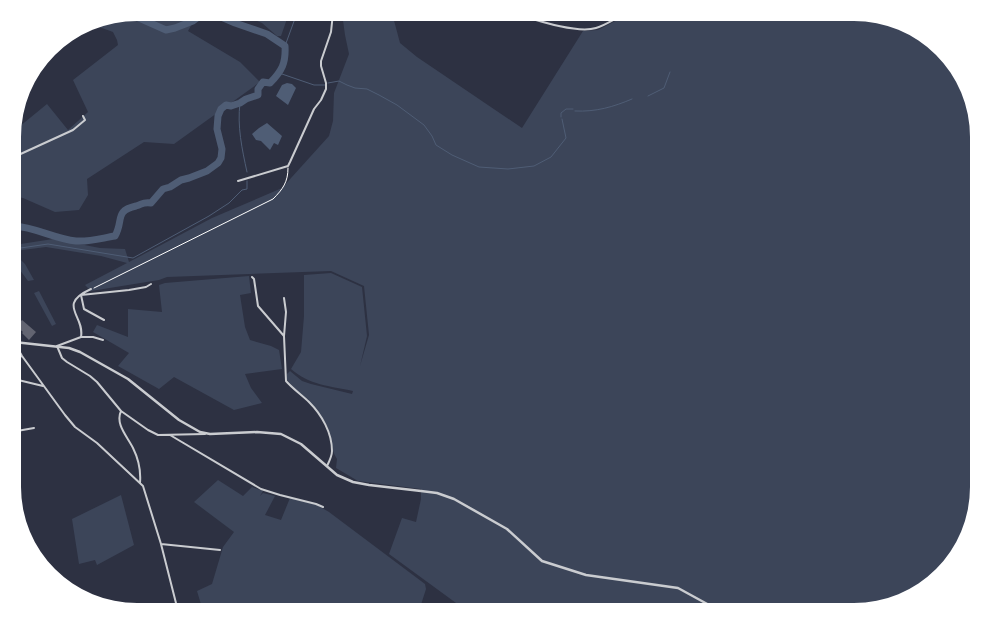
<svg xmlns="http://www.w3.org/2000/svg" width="991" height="624" viewBox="0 0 991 624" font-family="Cabin,sans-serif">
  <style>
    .green { fill: #3c4559 }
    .water { fill: #4f5d75 }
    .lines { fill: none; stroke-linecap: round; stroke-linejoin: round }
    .stream { stroke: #4f5d75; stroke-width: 1 }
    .river { stroke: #4f5d75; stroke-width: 7 }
    .building { fill: #626471 }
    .path { stroke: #fff; stroke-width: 1 }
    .minor { stroke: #caccd0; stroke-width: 2 }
    .tertiary { stroke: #caccd0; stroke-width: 2.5 }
  </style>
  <rect width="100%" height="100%" fill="#2d3142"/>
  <path class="green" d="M138,13H198L188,31L240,62L260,82L174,144L144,142L87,179L88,195L79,210L55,212L23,198L14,196V131L47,104L68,130L88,112L73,80L118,45L117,40L113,32L88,23Z
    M237,13H289L281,36H277L262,23Z
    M342,13H392L400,43L417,57L522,128L583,31L598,30L631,13H854L923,33L962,75L978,129V494L958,556L916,595L861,611H467L389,554L402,518L416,522L421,499V489L358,481L336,468L337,459C330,449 332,434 325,422C316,406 299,395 287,380V374L290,371L302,381L311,384L352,394L353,391C330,386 309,385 291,369L301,352L304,316V275L331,273L362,287L367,336L360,366L369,335L364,286L331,271L167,277L159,280L91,291L85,285L127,263L101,256L46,247L15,251L14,245L53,239L100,248L125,249L129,262L212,218L282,188L329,136L333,121L334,93L349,54L345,35Z
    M14,253L25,264L34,280L28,281L14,262Z
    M249,276L251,293L240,295L245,327L250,340L271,346L279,350L282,369L245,374L251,388L262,403L234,410L174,377L159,389L118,366L129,353L93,332L97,325L128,337V309L162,312L159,285L165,283Z
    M39,291L56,324L52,326L34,293Z
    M218,480L243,496L252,487L263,491L260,496L263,493L275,496L265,515L281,520L290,498L317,505L329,512L425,584L426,589L419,611H203L197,591L212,584L223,547L234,532L194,502Z
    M121,495L134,545L97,565L95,560L79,564L72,519Z"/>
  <path class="water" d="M287,83L292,84L296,88L288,105L276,96L282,85Z
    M267,123L282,136L278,145L274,143L270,150L261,141L256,140L252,134L259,128Z"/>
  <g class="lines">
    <path class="stream" d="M285,46L297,13
      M279,73L314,85H325
      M328,83L339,81L347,85L355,88L367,89L379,95L397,105L424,125L432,136L436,145L452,155L479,167L508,169L534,166L551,157L566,138L562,119
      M648,96L664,88L670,72
      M240,103C237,126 242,149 247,172
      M575,111C596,112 613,107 632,99
      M561,117V113L566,109H573
      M14,249L48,244L133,258L209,216L229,203L242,190L247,189V181"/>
    <path class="river" d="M14,226C35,227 55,239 76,241C90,242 102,238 115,236C124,220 114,211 136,206C143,204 142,202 151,203L163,189L170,187L181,180L189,178L207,171L218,163L221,158L222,149L217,129L218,116L221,109L226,105L231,106L240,103L246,99L258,95V89L263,82L270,83C282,71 286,63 285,46L267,34L235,23L212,13H204L193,21L175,28L166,30L130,14"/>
  </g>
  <path class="building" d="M22,320L36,332L29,340L22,333L23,332L16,326Z"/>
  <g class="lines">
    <path class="path" d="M94,288L273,199C283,189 288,182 288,168"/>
    <path class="minor" d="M513,13C533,19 576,34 596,28C607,25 617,17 627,13
      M609,13L624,14
      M14,157L73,130L85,120L83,116
      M238,181L288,166L290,162L314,109L321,100L326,89V83L321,66V61L331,32L333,13
      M252,277L254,279L258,306L284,336
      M91,289C56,305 85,315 81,337L57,346L62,358L67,362L90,376L97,382L121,411L148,430L158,435L205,434
      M81,295L129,290L146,287L151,284
      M81,295L84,309L104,320
      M284,298L286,312L284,336L286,381C293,389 302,395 309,402C322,415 332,433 332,451C332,456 329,462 327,466
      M81,337H93L103,340
      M14,342L22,356L65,415L75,427L97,443L143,486L161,544L178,611
      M14,359L22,356
      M14,379L43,386
      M121,411C115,424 127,436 133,448C138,458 141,471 140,483
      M14,427L17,431L14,434
      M17,431L34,428
      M170,435L261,489L280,495L316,504L323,507
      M161,544L220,550"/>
    <path class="tertiary" d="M14,342L69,348L80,352L128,379L179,420L200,432L210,434L257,432L281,434L301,444L337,475L353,482L369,485L421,491L437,493L454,499L507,529L542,561L586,575L678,588L720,611"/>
  </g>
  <path d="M0 0H991V624H0ZM137 21H854A116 116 0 0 1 970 137V487A116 116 0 0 1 854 603H137A116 116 0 0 1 21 487V137A116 116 0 0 1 137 21Z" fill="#fff" fill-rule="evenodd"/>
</svg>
